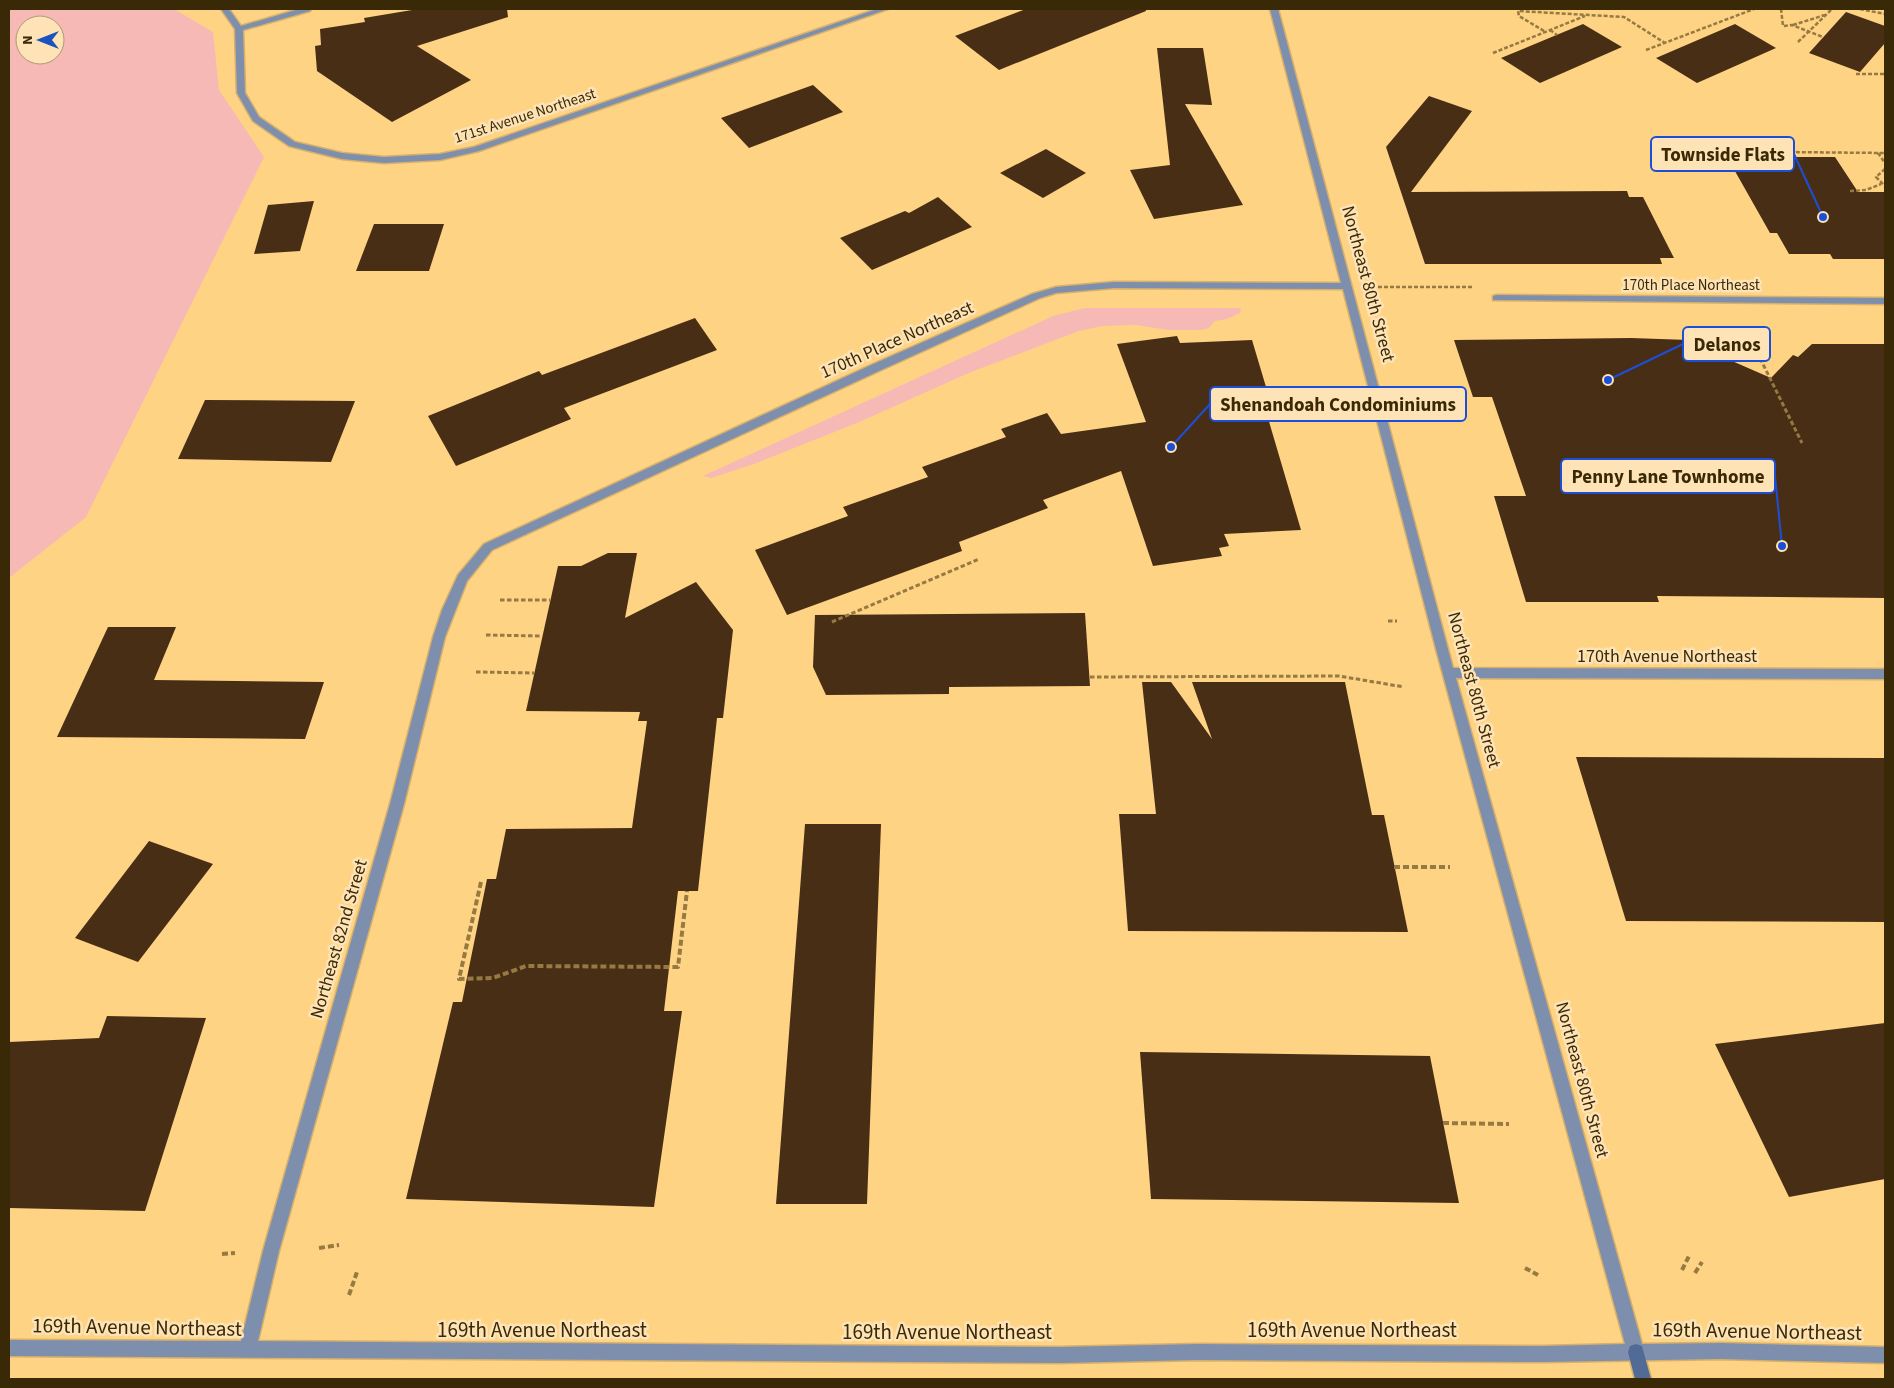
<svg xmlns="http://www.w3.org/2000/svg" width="1894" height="1388" viewBox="0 0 1894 1388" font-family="'Source Sans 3',sans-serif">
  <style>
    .green { fill: #f6b9b6; fill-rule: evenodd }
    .building { fill: #492e16 }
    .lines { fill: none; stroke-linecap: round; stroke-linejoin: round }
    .street-casing { stroke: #d7b16b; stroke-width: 3 }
    .secondary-casing { stroke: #d7b16b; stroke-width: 3 }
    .path-far2 { stroke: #977942; stroke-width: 2.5; stroke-dasharray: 4 2; stroke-linecap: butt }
    .path-far1 { stroke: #977942; stroke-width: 3; stroke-dasharray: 4.5 2.5; stroke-linecap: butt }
    .path { stroke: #977942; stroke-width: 4; stroke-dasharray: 6 3; stroke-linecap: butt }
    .street { fill: #7e8fad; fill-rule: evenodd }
    .secondary { fill: #526b96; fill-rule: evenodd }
    .labels { text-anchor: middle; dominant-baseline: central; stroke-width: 5; stroke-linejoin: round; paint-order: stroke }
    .far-street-label { font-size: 15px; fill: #3a2906; stroke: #fde3b6 }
    .street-label { font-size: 18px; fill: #3a2906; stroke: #fde3b6 }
    .near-street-label { font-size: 21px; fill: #3a2906; stroke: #fde3b6 }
    .leader { fill: none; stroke: #1d4ed8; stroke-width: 2 }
    .callout-dot { fill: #1d4ed8; stroke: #fde3b6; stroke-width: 2 }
    .callout { fill: #fde3b6; stroke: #1d4ed8; stroke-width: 2 }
    .callout-label { font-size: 19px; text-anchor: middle; font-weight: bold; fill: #3a2906 }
  </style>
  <rect width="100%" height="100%" fill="#fed384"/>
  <path class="green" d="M9,9H174L213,32L219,90L264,157L86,517L9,578ZM25,25H55V55H25Z
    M1085,308H1241L1240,313L1227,319L1215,321L1209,328L1200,330H1168L1136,325L1102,326L1079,331L971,372L857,423L754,464L711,478L703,476L1053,316Z"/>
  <path class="building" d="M418,9H507L508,17L417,46L471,80L392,122L317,71L315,46L321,45L320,29L365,22L364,18Z
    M1026,9H1146V11L999,70L955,36Z
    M1846,12L1885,26V43L1860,72L1809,53Z
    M1583,24L1622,47L1540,83L1501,58Z
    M1735,24L1776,48L1697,83L1656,58Z
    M1157,48H1203L1212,105L1185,104L1243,205L1154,219L1130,170L1170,165Z
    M813,85L843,112L749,148L721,118Z
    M1429,96L1472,111L1411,192L1627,191L1629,197H1643L1674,258H1660L1662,264H1425L1386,147Z
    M1046,149L1086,173L1043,198L1000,173Z
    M1727,157H1835L1858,192H1885V259H1833L1830,254H1789L1777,233H1770Z
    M938,197L972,227L872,270L840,238L905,211L909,213Z
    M314,201L300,251L254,254L268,205Z
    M374,224H444L429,271H356Z
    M695,318L717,350L564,408L571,419L456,466L428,416L539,371L542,375Z
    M1177,336L1180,343L1252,340L1272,407L1265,408L1301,530L1224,534L1229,546L1219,548L1222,556L1153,566L1121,471L1043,500L1048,508L959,542L962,551L787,615L755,550L848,516L843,507L928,477L922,467L1006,437L1001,429L1047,413L1061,434L1146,422L1117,344Z
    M1631,338L1689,340L1700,347L1771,378L1793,355L1798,357L1812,344H1885V598L1657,596L1659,602H1526L1494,496H1526L1492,397H1473L1454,340Z
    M205,400L355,401L331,462L178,459Z
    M608,553H637L625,618L696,582L733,630L723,718H717L698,891H678L664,1011H682L654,1207L406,1199L453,1002H462L487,879H496L506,829L632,828L647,721H638L640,712L526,711L558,566H581Z
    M1085,613L1090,686L949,687V694L826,695L813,667L815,615Z
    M108,627H176L154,680L324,682L305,739L57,737Z
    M1142,682H1171L1212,739L1192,682H1345L1372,815H1384L1408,932L1128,931L1119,814H1156Z
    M1576,757L1885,758V922L1626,921Z
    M805,824H881L867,1204H776Z
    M149,841L213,864L138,962L75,938Z
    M107,1016L206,1018L145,1211L9,1208V1042L99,1038Z
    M1885,1023V1179L1789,1197L1715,1044Z
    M1140,1052L1430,1056L1459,1203L1151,1199Z"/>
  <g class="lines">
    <g class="street-casing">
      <path id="street" d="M221,9H229L241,26L299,9H311L310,11L243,30L245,93L259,117L295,142L342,153L384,157L440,154L474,147L877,9H888L479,151L440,160L384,163L342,159L289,146L253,121L237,93L235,29Z
        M1270,9H1278L1453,668L1885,669V679L1456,678L1642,1344L1720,1343L1885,1347V1363L1720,1359L1544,1362L1198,1360L1060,1363L9,1356V1340L241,1341L263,1251L390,804L433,637L442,610L458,575L484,544L871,365L1032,294L1056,287L1114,282L1341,283ZM1114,288L1343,289L1436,649L1625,1344L1544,1346L1198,1344L1060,1347L258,1341L279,1251L404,804L445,637L467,581L492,550L879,371L1040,298L1056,293Z
        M1497,295L1885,298V304L1493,300V296Z"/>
    </g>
    <g class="secondary-casing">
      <path id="secondary" d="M1636,1344L1642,1346L1651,1379H1635L1628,1352L1630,1346Z"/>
    </g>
    <path class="path-far2" d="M1781,9L1783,26L1792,25L1823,37
      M1860,9L1885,14
      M1793,25L1825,15
      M1550,30L1557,35
      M1544,31L1519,16L1518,11L1624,17L1665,43
      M1798,42L1832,9
      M1646,50L1754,9
      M1493,53L1585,16
      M1856,74H1885
      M1713,149H1764L1779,154L1784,152L1885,153
      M1878,153L1885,163
      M1885,169L1876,177L1885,186
      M1850,191L1866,190L1881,184
      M1378,287H1472
      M1746,329L1758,353"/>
    <path class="path-far1" d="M1757,352L1802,443
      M500,600H550
      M1388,621H1397
      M832,622L979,559
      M486,635L542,636
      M476,672L534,673
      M1090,677L1339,676L1404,687"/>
    <path class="path" d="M1394,867H1450
      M481,882L459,979L493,978L526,966L678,967L687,891
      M1443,1123L1509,1124
      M319,1248L339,1245
      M222,1254L235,1253
      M1525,1268L1538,1275
      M1682,1270L1689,1256
      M1695,1273L1702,1262
      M349,1295L357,1272"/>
    <use href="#street" class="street"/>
    <use href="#secondary" class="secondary"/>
  </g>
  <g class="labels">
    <g class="far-street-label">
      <text transform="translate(525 116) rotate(-18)">171st Avenue Northeast</text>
      <text x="1691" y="285">170th Place Northeast</text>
    </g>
    <g class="street-label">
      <text transform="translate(1368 284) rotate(75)">Northeast 80th Street</text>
      <text transform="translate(897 340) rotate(-24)">170th Place Northeast</text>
      <text x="1667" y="656">170th Avenue Northeast</text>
      <text transform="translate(1474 690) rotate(75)">Northeast 80th Street</text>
      <text transform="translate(339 939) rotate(-74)">Northeast 82nd Street</text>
      <text transform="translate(1582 1080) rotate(75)">Northeast 80th Street</text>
    </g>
    <g class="near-street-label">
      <text transform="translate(137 1327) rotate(1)">169th Avenue Northeast</text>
      <text x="542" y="1330">169th Avenue Northeast</text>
      <text x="1352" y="1330">169th Avenue Northeast</text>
      <text transform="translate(1757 1331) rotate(1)">169th Avenue Northeast</text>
      <text x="947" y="1332">169th Avenue Northeast</text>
    </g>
  </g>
  <path class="leader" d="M1823 217L1794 154M1608 380L1683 344M1171 447L1210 404M1782 546L1775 476"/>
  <g class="callout-dot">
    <circle cx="1823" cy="217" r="5"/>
    <circle cx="1608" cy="380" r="5"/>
    <circle cx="1171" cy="447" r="5"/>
    <circle cx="1782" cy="546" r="5"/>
  </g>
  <g class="callout">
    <rect x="1651" y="137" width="143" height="34" rx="5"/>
    <rect x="1683" y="327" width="87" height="34" rx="5"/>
    <rect x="1210" y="387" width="256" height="34" rx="5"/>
    <rect x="1561" y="459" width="214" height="34" rx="5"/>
  </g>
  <g class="callout-label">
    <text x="1723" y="161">Townside Flats</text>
    <text x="1727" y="351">Delanos</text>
    <text x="1338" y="411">Shenandoah Condominiums</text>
    <text x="1668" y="483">Penny Lane Townhome</text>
  </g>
  <rect width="1894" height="1388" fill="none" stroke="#3a2906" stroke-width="20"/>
  <g transform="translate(40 40) rotate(270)"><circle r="24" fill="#fde3b6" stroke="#af9970"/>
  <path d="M0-4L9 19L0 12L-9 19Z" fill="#1953bf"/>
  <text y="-8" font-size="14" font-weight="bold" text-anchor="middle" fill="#3a2906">N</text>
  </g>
</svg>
